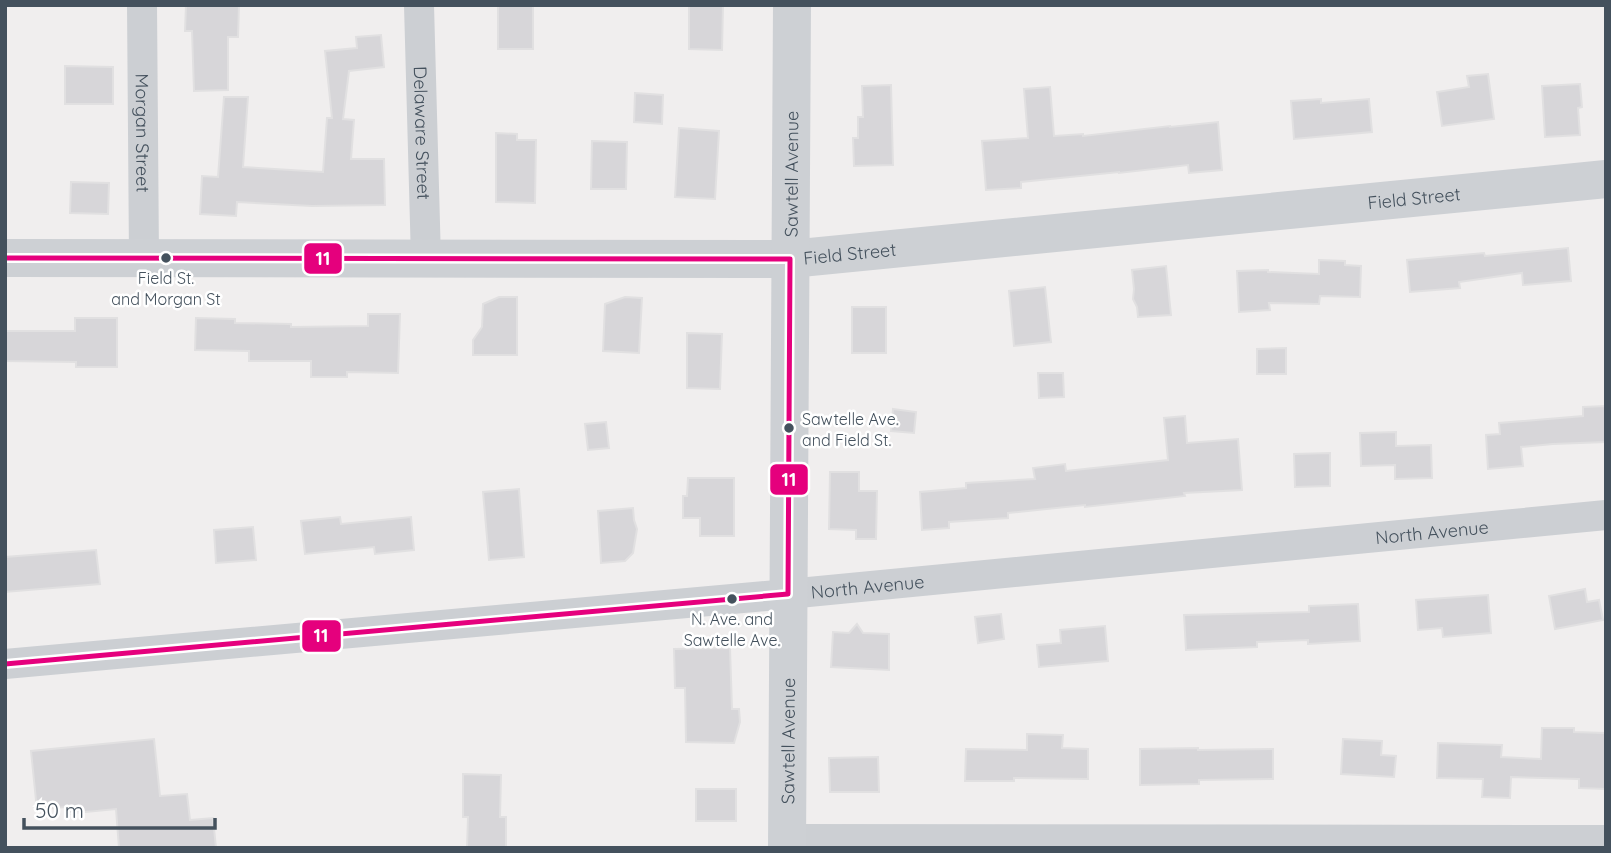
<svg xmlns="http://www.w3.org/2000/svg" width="1611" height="853" viewBox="0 0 1611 853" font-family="Quicksand,sans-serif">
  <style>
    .building { fill: #d7d6d9; stroke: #e1e0e1; stroke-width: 2 }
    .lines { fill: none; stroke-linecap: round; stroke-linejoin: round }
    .street { stroke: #cccfd3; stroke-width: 30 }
    .secondary { stroke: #cdd0d4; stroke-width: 38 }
    .bus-1-casing { stroke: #fff; stroke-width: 10 }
    .bus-1 { stroke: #e5007d; stroke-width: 5 }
    .bus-dot { fill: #44515d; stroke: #fff; stroke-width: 2.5 }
    .labels { text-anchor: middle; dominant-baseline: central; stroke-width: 5; stroke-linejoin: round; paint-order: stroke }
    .bus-label { font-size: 16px; fill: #44515d; stroke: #fff }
    .street-label { font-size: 18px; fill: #44515d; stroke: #fff }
    .line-badge { stroke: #fff; stroke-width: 2.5 }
    .badge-label { font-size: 19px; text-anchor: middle; font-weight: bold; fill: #fff }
  </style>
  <rect width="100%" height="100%" fill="#f0eeee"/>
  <path class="building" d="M186,5H239L238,37H228V90L194,91L192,31H185Z
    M498,5H533V49H498Z
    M689,5H723L722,50L689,49Z
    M381,35L384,67L349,71L343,119L354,120L351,159H384L385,205L312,206L237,202L236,216L200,214L202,176L218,177L224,97H248L243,167L323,172L327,118H332L325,51L357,48L356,37Z
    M65,66L113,67V104H65Z
    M1488,74L1494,119L1442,126L1437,92L1469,87L1467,76Z
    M1580,84L1582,107L1578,108L1580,135L1545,137L1542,86Z
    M891,85L893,165L854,166L853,138H858V117H863L862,86Z
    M1050,87L1054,136L1083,134V136L1170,126V127L1218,122L1222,170L1189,173L1188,165L1119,173V172L1021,182V188L986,190L982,141L1028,138L1024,89Z
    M635,93L663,95L662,124L634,122Z
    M1321,99V103L1369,99L1372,132L1294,139L1291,101Z
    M679,128L719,131L715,199L675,197Z
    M496,133L517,134V140H536L535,203L496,202Z
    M592,141L627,142L626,189H591Z
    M71,182L109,183L108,214L70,213Z
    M1568,248L1571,281L1523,285L1522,273L1459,282L1460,288L1410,292L1407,260L1484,253L1485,256Z
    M1319,260L1345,261V265L1361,266L1360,297L1320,296L1319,304L1269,303L1270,310L1239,312L1237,271L1268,270V272L1319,274Z
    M1166,266L1171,315L1138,317L1137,307L1133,299L1134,289L1132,270Z
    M1045,287L1051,342L1014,346L1009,291Z
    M499,297H517V355H473V340L482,327L483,304Z
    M625,297L642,298L639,353L603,351L605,304Z
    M852,307H886V353H852Z
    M368,314H400L398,373L347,372V377H311V361H249V351L195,350L196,318L235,319V323L291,324V327L368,326Z
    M75,318H117V367H76V362L5,361V331H75Z
    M687,333L722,334L720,389L687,388Z
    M1286,348V374H1257V349Z
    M1038,373H1063L1064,397L1039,398Z
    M1606,406V442L1553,444L1521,447L1523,466L1488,469L1486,435L1500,434L1499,423L1583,416V407Z
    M893,409L916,412L914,433L891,431Z
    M1185,416L1187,443L1238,439L1242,490L1184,493L1185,496L1085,507V505L1008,513V518L949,522V528L922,530L920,492L966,488V483L1035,479L1033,468L1065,464L1066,471L1168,460L1164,418Z
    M606,422L609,448L588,450L585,424Z
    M1396,432V446L1431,445L1432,478L1395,479V465L1361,466L1360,433Z
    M1330,453V486L1295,487L1294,454Z
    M830,472H859V491H877L876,539H856V530L829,529Z
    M688,478H734V536H700V518H683V496H687Z
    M519,489L524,557L489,560L483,492Z
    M633,508L634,520L637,529L633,553L625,561L601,563L598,511Z
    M340,517L341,524L411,517L414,550L375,554L374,547L305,554L301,521Z
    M253,527L256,560L216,563L214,530Z
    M96,550L100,584L5,592V557Z
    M1585,589L1587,602L1599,600L1603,620L1555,629L1549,596Z
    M1488,595L1491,633L1443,637L1442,628L1418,630L1416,600Z
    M1358,604L1360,641L1308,644V640L1257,642V647L1186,650L1184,615L1309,612V606Z
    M1001,614L1004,639L978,643L975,617Z
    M857,624L863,633L889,634V670L831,667L833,632L849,633Z
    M1105,626L1108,661L1039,667L1037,645L1061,643L1060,630Z
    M730,648L732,709H739L740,722L734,743L686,742L685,688H675L674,649Z
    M1542,728H1574V732L1605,733L1606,789L1579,788V779L1511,777L1510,798L1482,797L1483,779L1437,778L1438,743L1502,745L1501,757L1541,759Z
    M1027,734L1063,735L1062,748L1088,749V779L1014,778V781H965L966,749L1027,750Z
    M154,739L160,796L187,794L190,820L213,818L216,848H119L116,809L66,814L65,807L37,810L31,751Z
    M1343,739L1382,741L1381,755L1396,756L1394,777L1341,774Z
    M1198,748V750L1273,749V779L1199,780V784L1140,785V749Z
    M878,757L879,792H830L829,758Z
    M463,774L501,775L500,817H506V848H467L468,817H463Z
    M696,789H736V821H696Z"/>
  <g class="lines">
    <g class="street">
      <path id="s1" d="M142,5L144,259"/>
      <path id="s2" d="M419,5L426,260"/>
      <path id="s3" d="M5,664L788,594L1606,515"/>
      <path d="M787,839L1606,840"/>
    </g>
    <g class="secondary">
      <path id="s4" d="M5,258L790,259L1606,179"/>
      <path id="s5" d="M787,848L792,5"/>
    </g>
    <g class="bus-1-casing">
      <path id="bus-1" d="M5,258L790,259L788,594L5,664"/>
    </g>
    <use href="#bus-1" class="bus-1"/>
  </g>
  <g class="bus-dot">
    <circle cx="166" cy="258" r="6"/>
    <circle cx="789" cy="428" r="6"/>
    <circle cx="732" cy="599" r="6"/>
  </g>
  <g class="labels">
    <g class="bus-label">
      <text x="166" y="278">Field St.<tspan x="166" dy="21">and Morgan St</tspan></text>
      <text x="802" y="419" text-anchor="start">Sawtelle Ave.<tspan x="802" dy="21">and Field St.</tspan></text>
      <text x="732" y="619">N. Ave. and<tspan x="732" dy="21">Sawtelle Ave.</tspan></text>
    </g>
    <g class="street-label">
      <text stroke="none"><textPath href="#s1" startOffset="128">Morgan Street</textPath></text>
      <text stroke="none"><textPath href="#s2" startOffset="128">Delaware Street</textPath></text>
      <text stroke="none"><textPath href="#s5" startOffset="674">Sawtell Avenue</textPath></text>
      <text stroke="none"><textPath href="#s4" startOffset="1412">Field Street</textPath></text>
      <text stroke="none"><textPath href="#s4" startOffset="845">Field Street</textPath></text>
      <text stroke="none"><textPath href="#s3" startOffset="1433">North Avenue</textPath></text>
      <text stroke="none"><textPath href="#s3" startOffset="866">North Avenue</textPath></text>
      <text stroke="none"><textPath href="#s5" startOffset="107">Sawtell Avenue</textPath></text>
    </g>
  </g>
  <g class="line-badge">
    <rect x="303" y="242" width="40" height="33" rx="7" fill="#e5007d"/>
    <rect x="769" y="463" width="40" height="33" rx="7" fill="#e5007d"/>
    <rect x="301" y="619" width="41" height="34" rx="7" fill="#e5007d"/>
  </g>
  <g class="badge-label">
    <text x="323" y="265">11</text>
    <text x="789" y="486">11</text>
    <text x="321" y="642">11</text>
  </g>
  <rect width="1611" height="853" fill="none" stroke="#44515d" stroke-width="14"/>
  <path d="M24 818v10h191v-10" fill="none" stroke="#44515d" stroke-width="3.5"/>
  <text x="35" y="818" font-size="21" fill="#44515d" stroke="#ffffff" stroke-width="5" paint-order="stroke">50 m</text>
</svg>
